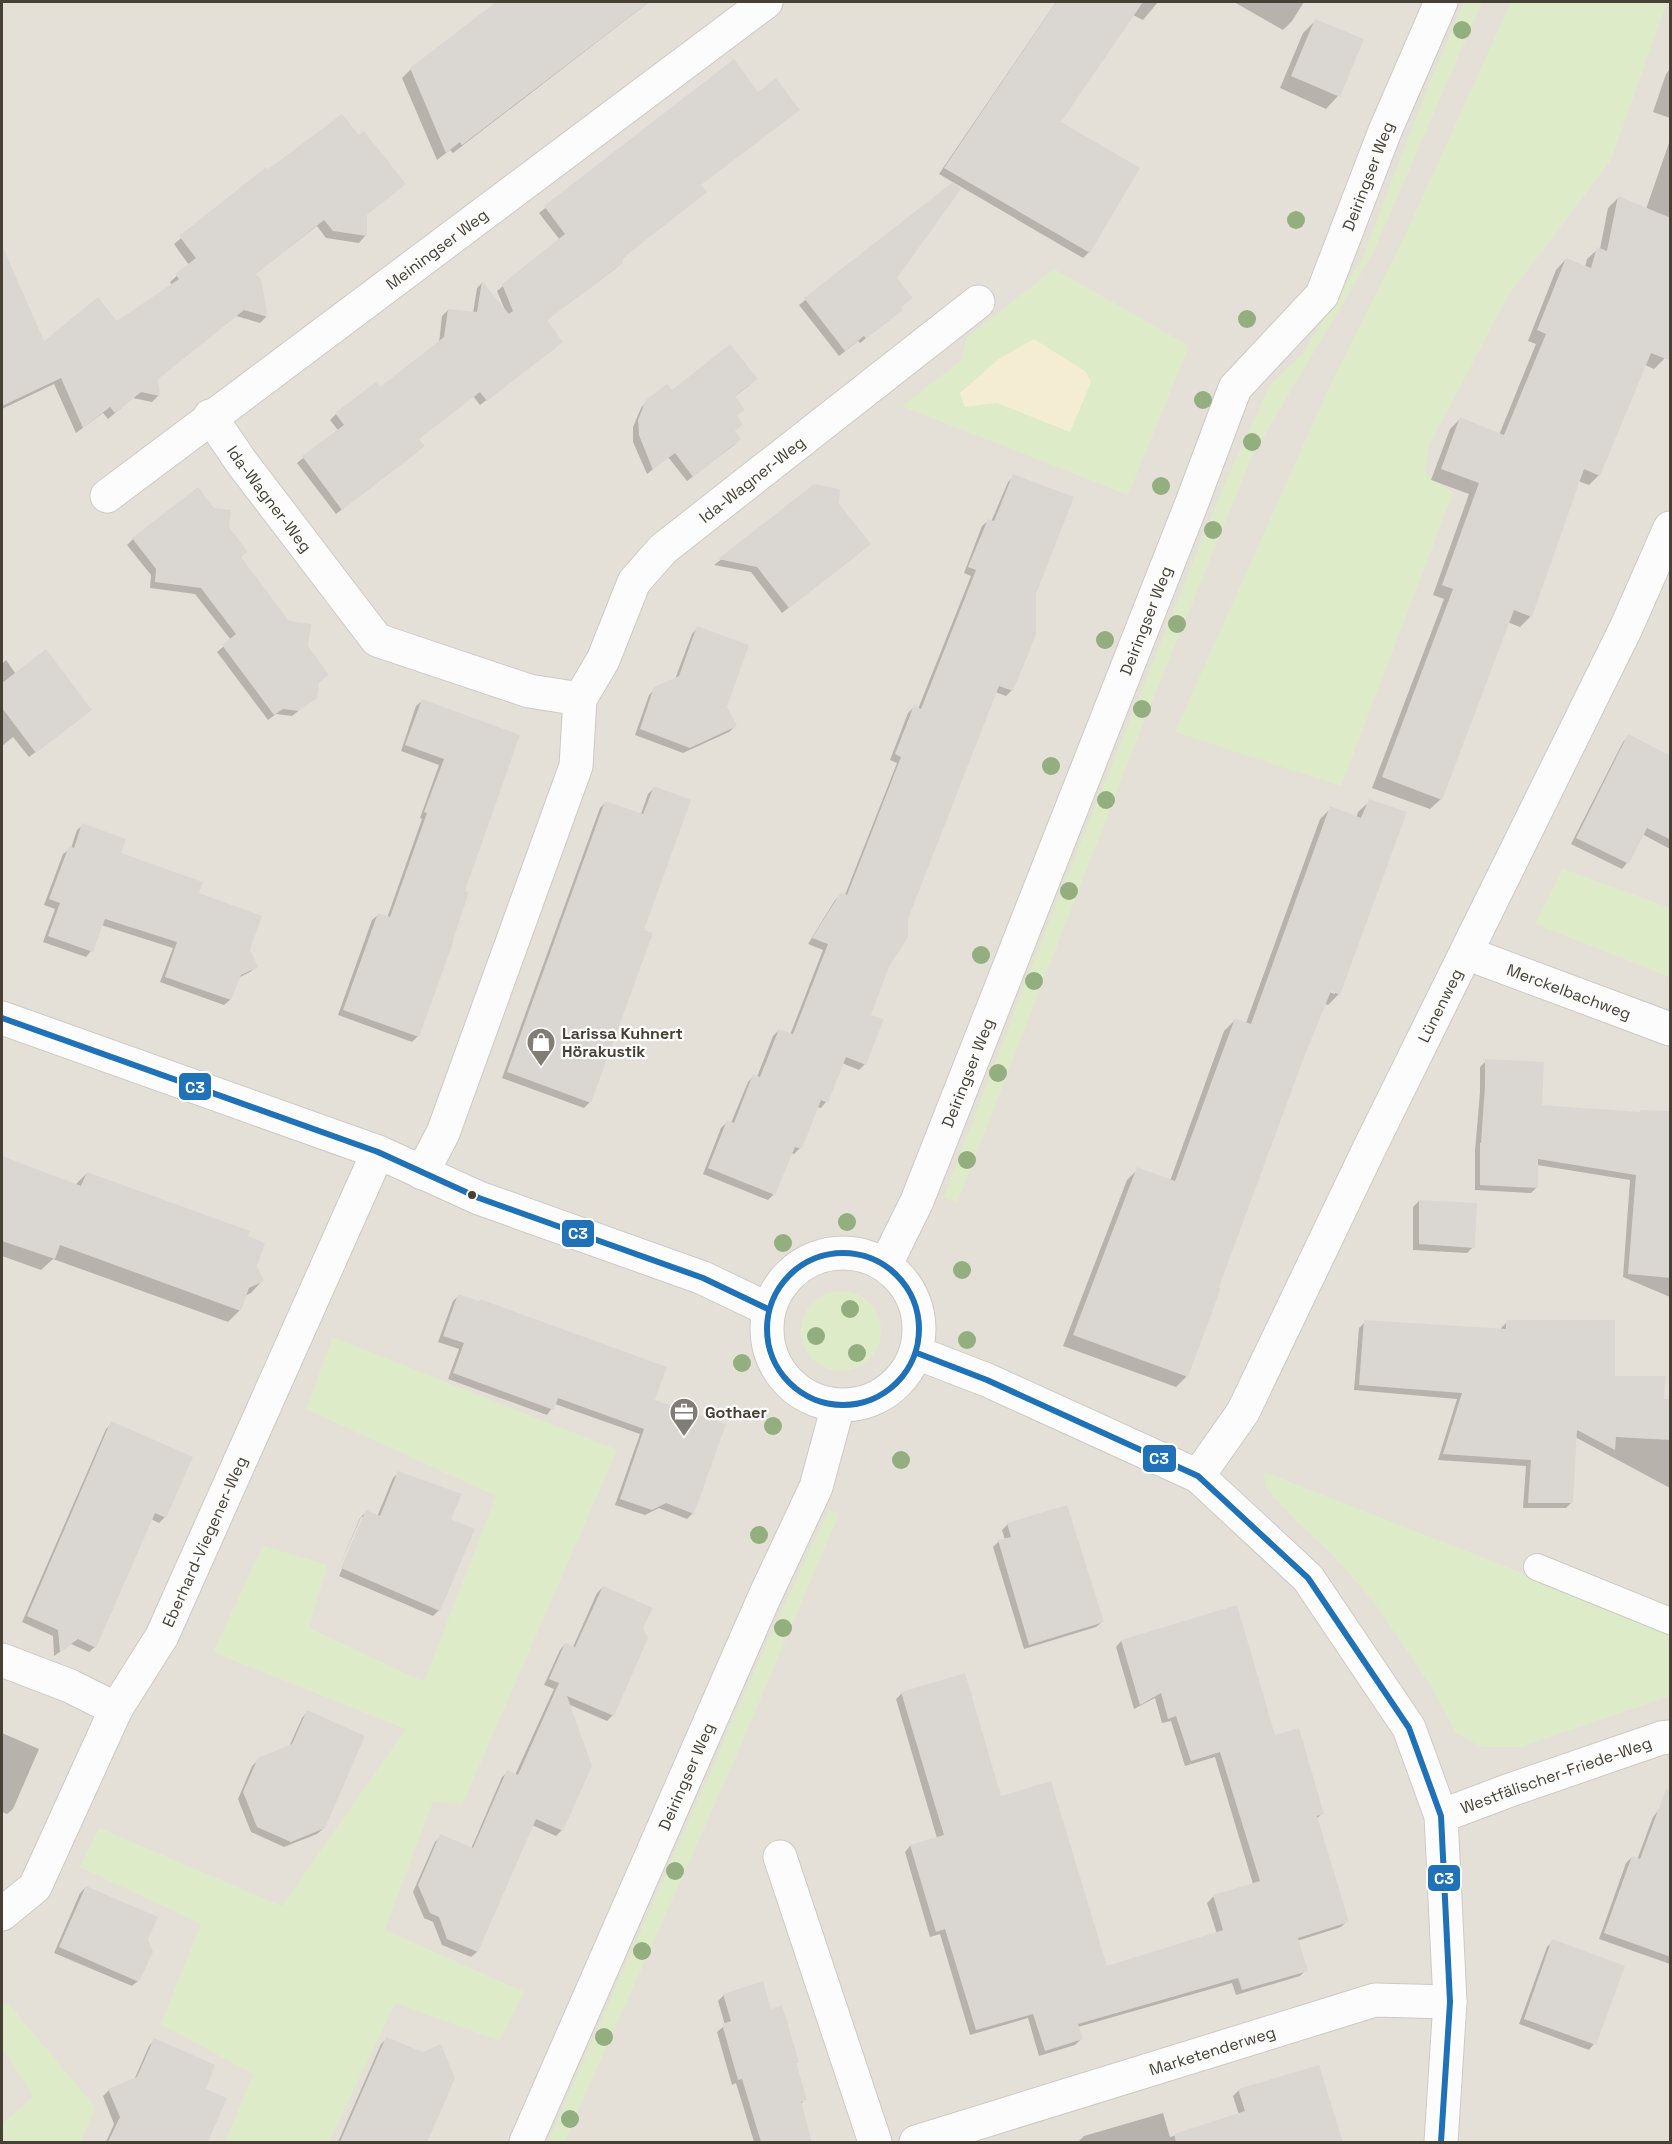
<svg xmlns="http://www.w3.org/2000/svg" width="1672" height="2144" viewBox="0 0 1672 2144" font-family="'Space Grotesk',sans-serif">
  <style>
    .residential { fill: #e5e0d7 }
    .green { fill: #deebc9 }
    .sand { fill: #f5edd3 }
    .shadow { fill: #0003; fill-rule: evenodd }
    .building { fill: #dad7d2 }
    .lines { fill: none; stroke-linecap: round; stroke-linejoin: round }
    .service-casing { stroke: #cdcac5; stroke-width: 28 }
    .minor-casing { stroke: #cdcac5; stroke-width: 35 }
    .service { stroke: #fdfcfc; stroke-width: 26 }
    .minor { stroke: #fdfcfc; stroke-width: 33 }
    .bus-1-casing { stroke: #fff; stroke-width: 10 }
    .bus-1 { stroke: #1f72b7; stroke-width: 6 }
    .tree { fill: #93ae7f }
    .bus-dot { fill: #474035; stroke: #fff; stroke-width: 2 }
    .labels { text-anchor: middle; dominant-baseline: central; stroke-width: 4.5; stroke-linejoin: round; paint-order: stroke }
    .street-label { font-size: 16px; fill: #474035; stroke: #fff }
    .poi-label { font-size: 16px; font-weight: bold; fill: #474035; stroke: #fff; text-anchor: start }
    .line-badge { stroke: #fff; stroke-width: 2 }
    .badge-label { font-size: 16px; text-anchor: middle; font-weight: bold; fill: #fff }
  </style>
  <rect width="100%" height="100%" fill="#f0eeea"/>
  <path class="residential" d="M2,2H1670V2142H2Z"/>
  <path class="green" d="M1464,2H1482L1373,253L1252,456L1143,724L957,1203L944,1197L1045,932L1224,485L1270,385L1302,354L1362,259L1427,89Z
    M1511,2H1667L1611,160L1507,297L1428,448L1426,474L1453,493L1341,786L1175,732L1328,390L1403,240Z
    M1054,269L1189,346L1128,495L902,406L961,361L967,337Z
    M1563,869L1670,908V977L1535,924Z
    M801 1331a40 40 0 1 1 80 0a40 40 0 1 1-80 0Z
    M333,1337L617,1450L462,1805L433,1801L385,1930L524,1992L500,2041L395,2003L329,2142H225L253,2074L161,2024L201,1924L80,1867L99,1828L282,1906L406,1729L213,1652L263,1546L327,1565L309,1628L424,1682L496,1496L306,1409Z
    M1264,1472L1670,1631V1696L1520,1747H1482L1456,1733L1433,1689L1374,1602L1330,1552L1296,1521L1266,1488Z
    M829,1509L839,1514L734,1761L564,2142H548L770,1636Z
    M9,2004L95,2107L81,2142H2V2124L34,2096L2,2048V2005Z"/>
  <path class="sand" d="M1034,339L1086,372L1091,382L1070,432L997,403L965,407L960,393L1000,358Z"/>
  <path class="shadow" d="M498,2H649L453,153L450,150L437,160L402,78L411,69Z
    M1056,2H1158L1143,20L1133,15L1059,123L1089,252L1083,258L939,174Z
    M1234,2H1304L1292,21L1283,30Z
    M1315,21L1362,40L1338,96L1326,109L1280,88L1303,33Z
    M733,61L700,186L622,259L621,263L615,269L545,321L555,348L480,405L473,396L418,439L417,452L336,514L297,463L338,430L330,420L336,414L379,389L439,343L442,316L448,310L473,313L477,288L482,283L505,310L497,291L560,240L539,213Z
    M1670,69V118L1653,112L1666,74Z
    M1670,140V341L1665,358L1654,369L1645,365L1599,475L1589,485L1578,481L1531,616L1520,627L1507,622L1441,799L1430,809L1372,788L1444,599L1433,595L1469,494L1431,480L1450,429L1460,419L1499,435L1536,344L1528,341L1556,270L1566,259L1585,267L1587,259L1598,249H1600L1608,208L1619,197L1646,209Z
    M265,169L365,216V236L359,243L326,238L317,226L255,274L259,280L266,317L260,323L236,316L156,380L158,396L152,402L133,398L108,419L103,413L76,433L54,384L2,409V274L11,269L44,344L117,323L172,285L170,282L189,265L174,244Z
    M953,184L895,278L900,308L895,315L860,343L858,341L839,356L799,305Z
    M750,385L734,397L735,416L733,432L739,439L734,445L687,481L668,457L647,474L633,442V427L641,408L647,401L671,392Z
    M1014,476L1034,594L1012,690L1006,696L995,692L887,967L869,1015L865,1064L859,1070L842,1063L826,1102L821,1108L817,1107L800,1148L794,1154L791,1153L774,1194L768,1200L703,1174L721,1128L727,1122L731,1123L748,1082L753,1076L757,1077L773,1036L779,1030L790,1035L823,950L808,944L835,900L841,894L845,895L897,763L890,760L908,713L914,707L918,709L971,576L964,573L982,526L988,521L991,522L1008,482Z
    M815,486L837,504L863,550L782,613L751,572L714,565Z
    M227,527L240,558L327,675L318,683L316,697L292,716L276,714L268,720L217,652L231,640L195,594L150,588L151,575L127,545L133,539Z
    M697,628L726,707L735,726L729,732L683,753L635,735L649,695L655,689L675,679L692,634Z
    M6,660L16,674L85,715L29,757L13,737L2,746V664Z
    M422,701L518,736L463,892L418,1036L412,1042L338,1015L372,920L378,915L387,918L422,819L420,818L439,765L401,751L416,706Z
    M1628,736L1670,758V849L1642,834L1627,863L1622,869L1571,844L1623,742Z
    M654,788L642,931L590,1102L584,1108L502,1078L600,808L606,802L641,814L648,794Z
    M1370,801L1339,994L1328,1005L1325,1004L1301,1060L1217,1288L1187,1376L1176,1387L1063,1346L1127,1180L1138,1169L1170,1181L1224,1031L1235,1020L1246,1023L1320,819L1331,808L1356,818L1358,812ZM1324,990L1335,991V994Z
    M83,825L119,854L197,894L248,950L256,967L250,972L238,978L230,1000L224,1005L160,982L173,948L101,925L91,951L86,957L43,942L55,909L44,905L63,854L71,848L77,830Z
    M1486,1061L1540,1107L1670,1116V1297L1623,1277L1630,1180L1537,1165V1187L1531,1193L1475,1190V1151L1480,1092V1067Z
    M2,1158L75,1185L87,1173L246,1237L262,1281L251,1293L245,1296L240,1310L228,1322L53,1259L41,1270L2,1256Z
    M1419,1201L1473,1247L1467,1253L1413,1250V1207Z
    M458,1296L653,1401L693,1513L687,1519L659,1508L645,1515L615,1505L640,1434L555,1404L547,1415L448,1379L459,1349L438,1342L453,1301Z
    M1365,1322L1501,1331V1328L1507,1322L1613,1378L1663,1400L1670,1401V1488L1575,1437L1572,1502L1566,1508H1523L1526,1466L1438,1460L1457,1399L1354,1390L1359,1328Z
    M112,1423L165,1517L159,1523L151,1519L95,1647L89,1652L71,1644L54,1656L53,1636L22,1622L106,1429Z
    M399,1472L449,1519L439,1610L433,1616L339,1576L365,1517H361L366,1512L377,1517L393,1478Z
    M361,1517L336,1574L360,1518Z
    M1008,1524L1102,1622L1096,1627L1024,1649L993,1547L999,1541L1005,1540L1002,1530Z
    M603,1587L642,1628L613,1715L607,1721L568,1704L562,1830L556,1836L532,1825L477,1952L471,1957L442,1945L433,1922L424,1918L413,1892L435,1842L441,1836L471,1849L502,1777L508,1772L515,1775L554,1689L544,1685L560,1650L565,1644L573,1647L597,1593Z
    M1121,1641L1274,1737L1323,1813L1316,1819L1347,1921L1341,1927L1297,1941L1306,1970L1300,1976L1236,1995L1232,1983L1078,2027L1081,2039L1075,2045L1039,2056L1028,2018L970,2035L940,1934L930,1937L905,1852L910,1846L937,1838L896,1699L902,1693L1000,1797L1106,1968L1217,1934L1207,1903L1213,1897L1253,1884L1215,1757L1185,1766L1171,1721L1162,1723L1155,1698L1134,1709L1116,1647Z
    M307,1712L324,1828L317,1834L284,1847L251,1832L238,1799L252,1766L258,1760L289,1747L302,1718Z
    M2,1733L39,1749L13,1809L7,1814L2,1812Z
    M1658,1811L1670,1816V1964L1599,1939L1626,1863L1632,1857L1637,1860L1653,1817Z
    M86,1887L147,1939L138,1981L132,1986L54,1953L80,1893Z
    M1553,1941L1594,2044L1589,2050L1519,2024L1547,1947Z
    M724,1995L770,2010L798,2061L795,2064L805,2099L800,2105L811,2142H754L736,2083L732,2085L717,2032L725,2025L718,2001Z
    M387,2038L453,2078L425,2142H338L381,2044Z
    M154,2040L204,2090L225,2099L206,2142H106L114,2124L103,2096L109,2090L134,2080L149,2046Z
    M1239,2090L1340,2137L1334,2142H1078L1084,2136L1163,2113L1170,2137L1239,2115L1233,2096Z"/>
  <path class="building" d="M496,2H649L462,145L460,142L446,153L410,68Z
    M1056,2H1143L1061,122L1140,168L1090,253L944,168Z
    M1315,19L1364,39L1340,97L1291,76Z
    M734,59L758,92L776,78L800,110L701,185L707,192L623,258V263L547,320L563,342L487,401L480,392L419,439L425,446L342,510L302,456L344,425L335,413L376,382L380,387L444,337L448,309L477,312L482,281L509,314L513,311L502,284L565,234L544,206Z
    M342,114L359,135L364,131L406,184L367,215V236L333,231L324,220L256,274L261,279L268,317L244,310L158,379L160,396L141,392L115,413L110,407L83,428L61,378L2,406V245L44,341L98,297L117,321L179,279L175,274L196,258L179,236L266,167L267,170Z
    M953,182L961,189L897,278L913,298L901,307L903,310L866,339L864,336L845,351L804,298Z
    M1618,196L1671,218V361L1651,353L1600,476L1584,469L1532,617L1514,610L1442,800L1382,777L1453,589L1442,585L1479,483L1441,469L1460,417L1504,435L1546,334L1537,330L1566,258L1591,268L1597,247L1607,251Z
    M730,344L758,379L735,396L745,410L737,415L743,425L735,431L741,439L693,477L675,453L653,470L639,435L638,420L646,400L667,384L672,390Z
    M1013,474L1074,497L1036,594V635L1013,691L999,686L908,919V937L889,967L871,1015L884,1019L866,1065L846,1057L828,1103L821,1100L802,1149L795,1147L775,1195L708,1168L727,1120L734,1123L753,1074L760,1077L779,1029L793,1034L828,944L812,938L841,892L847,895L901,757L895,754L914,705L921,709L976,570L968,567L988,519L994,521Z
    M814,484L840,489L839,504L871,544L789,608L757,567L718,559Z
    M198,487L214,508L231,510L229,527L248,552L241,557L289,621L311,624L308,646L329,675L319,682L317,698L299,711L283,709L274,715L222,645L236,634L201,588L155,582L156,569L132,538Z
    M697,626L749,645L727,707L737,726L690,748L640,729L654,687L679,676Z
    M46,649L92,710L36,753L2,708V683Z
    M422,699L520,735L465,891L469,892L453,940H454L419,1037L343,1010L378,913L390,917L427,813L424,812L444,759L405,745Z
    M1628,734L1671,756V840L1647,828L1629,864L1576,838Z
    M654,786L691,800L644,930L653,933L591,1103L507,1072L605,801L643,814Z
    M1369,799L1407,812L1340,995L1331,991L1303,1060L1219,1287L1221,1288L1188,1377L1073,1335L1137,1167L1175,1181L1235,1018L1251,1024L1330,806L1361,818Z
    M82,823L126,839L121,853L203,882L199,893L262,916L250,950L258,967L241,975L231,1000L165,977L177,942L105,919L93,952L48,936L60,903L49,899L69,846L74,848Z
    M1485,1059L1544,1062L1542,1105L1640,1112V1110L1671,1111V1278L1628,1274L1636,1175L1538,1159V1188L1480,1185V1143H1481L1485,1086Z
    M2,1156L81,1186L87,1172L250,1231L248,1236L265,1243L257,1266L264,1281L249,1288L241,1311L60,1245L55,1259L2,1241Z
    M1419,1200L1477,1203L1475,1248L1419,1244Z
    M458,1294L479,1301L480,1299L667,1367L655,1400L726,1424L694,1514L666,1503L652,1510L620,1499L644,1429L558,1398L554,1410L453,1373L464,1343L443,1336Z
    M1364,1320L1506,1329V1320H1615V1376H1666L1664,1399H1671V1440L1616,1437L1615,1450L1577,1430L1573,1503H1528L1531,1460L1443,1454L1462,1393L1359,1385Z
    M111,1421L193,1457L166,1518L155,1513L96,1648L78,1639L60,1652L58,1630L27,1616Z
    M398,1471L462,1494L451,1519L475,1529L440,1611L341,1568L366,1510L380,1516Z
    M1067,1505L1104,1622L1029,1645L998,1540L1011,1537L1007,1523Z
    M603,1586L653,1608L643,1628L648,1638L614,1716L567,1696L592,1766L563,1831L536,1819L478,1952L447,1939L439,1917L430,1913L418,1885L440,1834L473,1848L507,1770L518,1775L559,1683L549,1679L565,1643L575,1647Z
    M1237,1605L1275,1735L1299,1728L1324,1814L1317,1816L1349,1922L1298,1938L1308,1971L1242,1990L1238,1978L1078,2024L1083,2039L1045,2051L1033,2014L976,2030L945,1929L936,1932L910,1845L944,1835L901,1692L965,1673L1001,1796L1051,1781L1107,1966L1223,1930L1213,1895L1260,1881L1220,1752L1191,1761L1176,1716L1168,1719L1161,1693L1140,1705L1121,1640Z
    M307,1710L365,1736L325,1828L291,1842L257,1827L243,1792L258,1758L292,1744Z
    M1666,1789L1671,1790V1957L1604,1933L1632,1856L1640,1859Z
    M86,1886L158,1917L148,1939L153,1952L139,1982L59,1947Z
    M1552,1939L1625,1966L1596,2045L1524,2019Z
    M763,1981L771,2009L782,2005L799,2062H796L807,2100L801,2102L812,2142H761L742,2079L738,2080L722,2024L731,2021L723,1994Z
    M386,2037L423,2052L441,2044L455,2078L438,2118L427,2142H340Z
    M154,2038L215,2065L206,2089L227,2098L208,2142H108L120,2117L108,2089L137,2077Z
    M1319,2065L1343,2142H1176L1174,2134L1245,2111L1238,2089Z"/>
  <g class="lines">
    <g class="service-casing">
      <path id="service" d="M1537,1567L1670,1621"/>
    </g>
    <g class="minor-casing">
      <g id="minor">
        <path id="s1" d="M210,416L242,463L377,640L529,691L580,699L576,766L443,1133L422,1173"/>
        <path id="s2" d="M107,496L766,2"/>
        <path id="s3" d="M580,699L603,660L634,582L663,549L978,302"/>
        <path id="s4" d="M1466,953L1670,1029"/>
        <path d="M2,1018L378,1152L479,1198L703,1278L768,1309"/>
        <circle cx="843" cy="1329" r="76"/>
        <path id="s5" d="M886,1264L917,1201L1193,500L1235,388L1322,295L1385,131L1441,2"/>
        <path d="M917,1353L987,1380L1198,1476L1308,1578L1409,1728L1441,1816L1450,2002L1441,2142"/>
        <path id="s6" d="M1198,1476L1243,1412L1369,1149L1626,628L1670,528"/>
        <path d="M2,1660L70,1686L116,1709"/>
        <path id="s7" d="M1441,1816L1510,1790L1661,1738L1670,1737"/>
        <path d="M780,1857L875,2142"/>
        <path id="s8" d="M2,1914L35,1887L116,1709L162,1636L378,1152"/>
        <path id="s9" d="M526,2142L764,1598L816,1487L838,1406"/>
        <path id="s10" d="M916,2142L1375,2000L1450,2002"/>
      </g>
    </g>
    <use href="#service" class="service"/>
    <use href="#minor" class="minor"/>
    <g class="bus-1-casing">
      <path id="bus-1" d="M2,1018L378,1152L479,1198L703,1278L768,1309
        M767 1329a76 76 0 1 1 152 0a76 76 0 1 1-152 0Z
        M917,1353L987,1380L1198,1476L1308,1578L1409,1728L1441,1816L1450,2002L1441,2142"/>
    </g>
    <use href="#bus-1" class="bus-1"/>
  </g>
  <g class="tree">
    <circle cx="1462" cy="30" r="9"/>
    <circle cx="1296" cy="220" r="9"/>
    <circle cx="1247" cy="319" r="9"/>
    <circle cx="1203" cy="400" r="9"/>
    <circle cx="1252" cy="442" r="9"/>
    <circle cx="1161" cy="486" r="9"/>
    <circle cx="1213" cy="530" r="9"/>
    <circle cx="1177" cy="624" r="9"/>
    <circle cx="1105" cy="640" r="9"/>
    <circle cx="1142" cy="709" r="9"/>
    <circle cx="1051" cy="766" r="9"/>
    <circle cx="1106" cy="800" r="9"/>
    <circle cx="1069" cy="891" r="9"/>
    <circle cx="981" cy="955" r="9"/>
    <circle cx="1034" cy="981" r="9"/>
    <circle cx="998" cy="1073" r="9"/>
    <circle cx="967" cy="1160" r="9"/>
    <circle cx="847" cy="1222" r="9"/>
    <circle cx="783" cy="1243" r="9"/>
    <circle cx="962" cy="1270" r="9"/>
    <circle cx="850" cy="1309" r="9"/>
    <circle cx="816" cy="1336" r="9"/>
    <circle cx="967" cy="1340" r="9"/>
    <circle cx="857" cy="1353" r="9"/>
    <circle cx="742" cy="1363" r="9"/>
    <circle cx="773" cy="1426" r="9"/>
    <circle cx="901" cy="1460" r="9"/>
    <circle cx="759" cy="1535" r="9"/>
    <circle cx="783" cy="1628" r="9"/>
    <circle cx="675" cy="1871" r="9"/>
    <circle cx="642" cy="1951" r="9"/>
    <circle cx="604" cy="2037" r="9"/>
    <circle cx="570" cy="2119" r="9"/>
  </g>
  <defs>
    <g id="shop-pin" transform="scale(1.5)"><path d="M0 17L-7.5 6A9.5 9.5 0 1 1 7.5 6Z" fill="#827d74" stroke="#fff"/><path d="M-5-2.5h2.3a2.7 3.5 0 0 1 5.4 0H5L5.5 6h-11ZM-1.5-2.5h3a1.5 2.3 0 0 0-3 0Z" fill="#fff"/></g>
    <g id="office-pin" transform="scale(1.5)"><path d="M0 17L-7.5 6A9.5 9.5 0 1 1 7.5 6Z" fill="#827d74" stroke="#fff"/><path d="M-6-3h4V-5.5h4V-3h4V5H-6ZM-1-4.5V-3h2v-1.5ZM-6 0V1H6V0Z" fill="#fff"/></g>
  </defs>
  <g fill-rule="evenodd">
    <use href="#shop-pin" x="541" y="1042"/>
    <use href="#office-pin" x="684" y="1412"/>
  </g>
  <circle class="bus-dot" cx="472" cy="1195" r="5"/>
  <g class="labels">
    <g class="street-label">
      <text stroke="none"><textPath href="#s5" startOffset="1198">Deiringser Weg</textPath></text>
      <text stroke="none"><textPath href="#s2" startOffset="412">Meiningser Weg</textPath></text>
      <text stroke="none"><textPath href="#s3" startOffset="286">Ida-Wagner-Weg</textPath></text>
      <text stroke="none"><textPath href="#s1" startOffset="102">Ida-Wagner-Weg</textPath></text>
      <text stroke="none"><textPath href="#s5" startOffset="694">Deiringser Weg</textPath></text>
      <text stroke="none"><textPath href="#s4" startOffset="110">Merckelbachweg</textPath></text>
      <text stroke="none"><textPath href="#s6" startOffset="530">Lünenweg</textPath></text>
      <text stroke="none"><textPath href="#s5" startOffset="208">Deiringser Weg</textPath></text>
      <text stroke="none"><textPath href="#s8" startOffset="428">Eberhard-Viegener-Weg</textPath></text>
      <text stroke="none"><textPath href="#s7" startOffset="122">Westfälischer-Friede-Weg</textPath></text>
      <text stroke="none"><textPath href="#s9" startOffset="399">Deiringser Weg</textPath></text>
      <text stroke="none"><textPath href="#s10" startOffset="310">Marketenderweg</textPath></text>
    </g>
    <g class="poi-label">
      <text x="562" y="1033">Larissa Kuhnert<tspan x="562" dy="18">Hörakustik</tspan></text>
      <text x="705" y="1412">Gothaer</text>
    </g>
  </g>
  <g class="line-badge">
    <rect x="178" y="1072" width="34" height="29" rx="6" fill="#1f72b7"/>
    <rect x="561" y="1219" width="34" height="29" rx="6" fill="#1f72b7"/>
    <rect x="1142" y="1444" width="35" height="29" rx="6" fill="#1f72b7"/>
    <rect x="1427" y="1864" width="34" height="28" rx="6" fill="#1f72b7"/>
  </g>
  <g class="badge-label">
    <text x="195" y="1093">C3</text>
    <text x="578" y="1239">C3</text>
    <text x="1159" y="1464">C3</text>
    <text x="1444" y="1884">C3</text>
  </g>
  <rect width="1672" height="2144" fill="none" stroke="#474035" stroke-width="6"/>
</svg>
